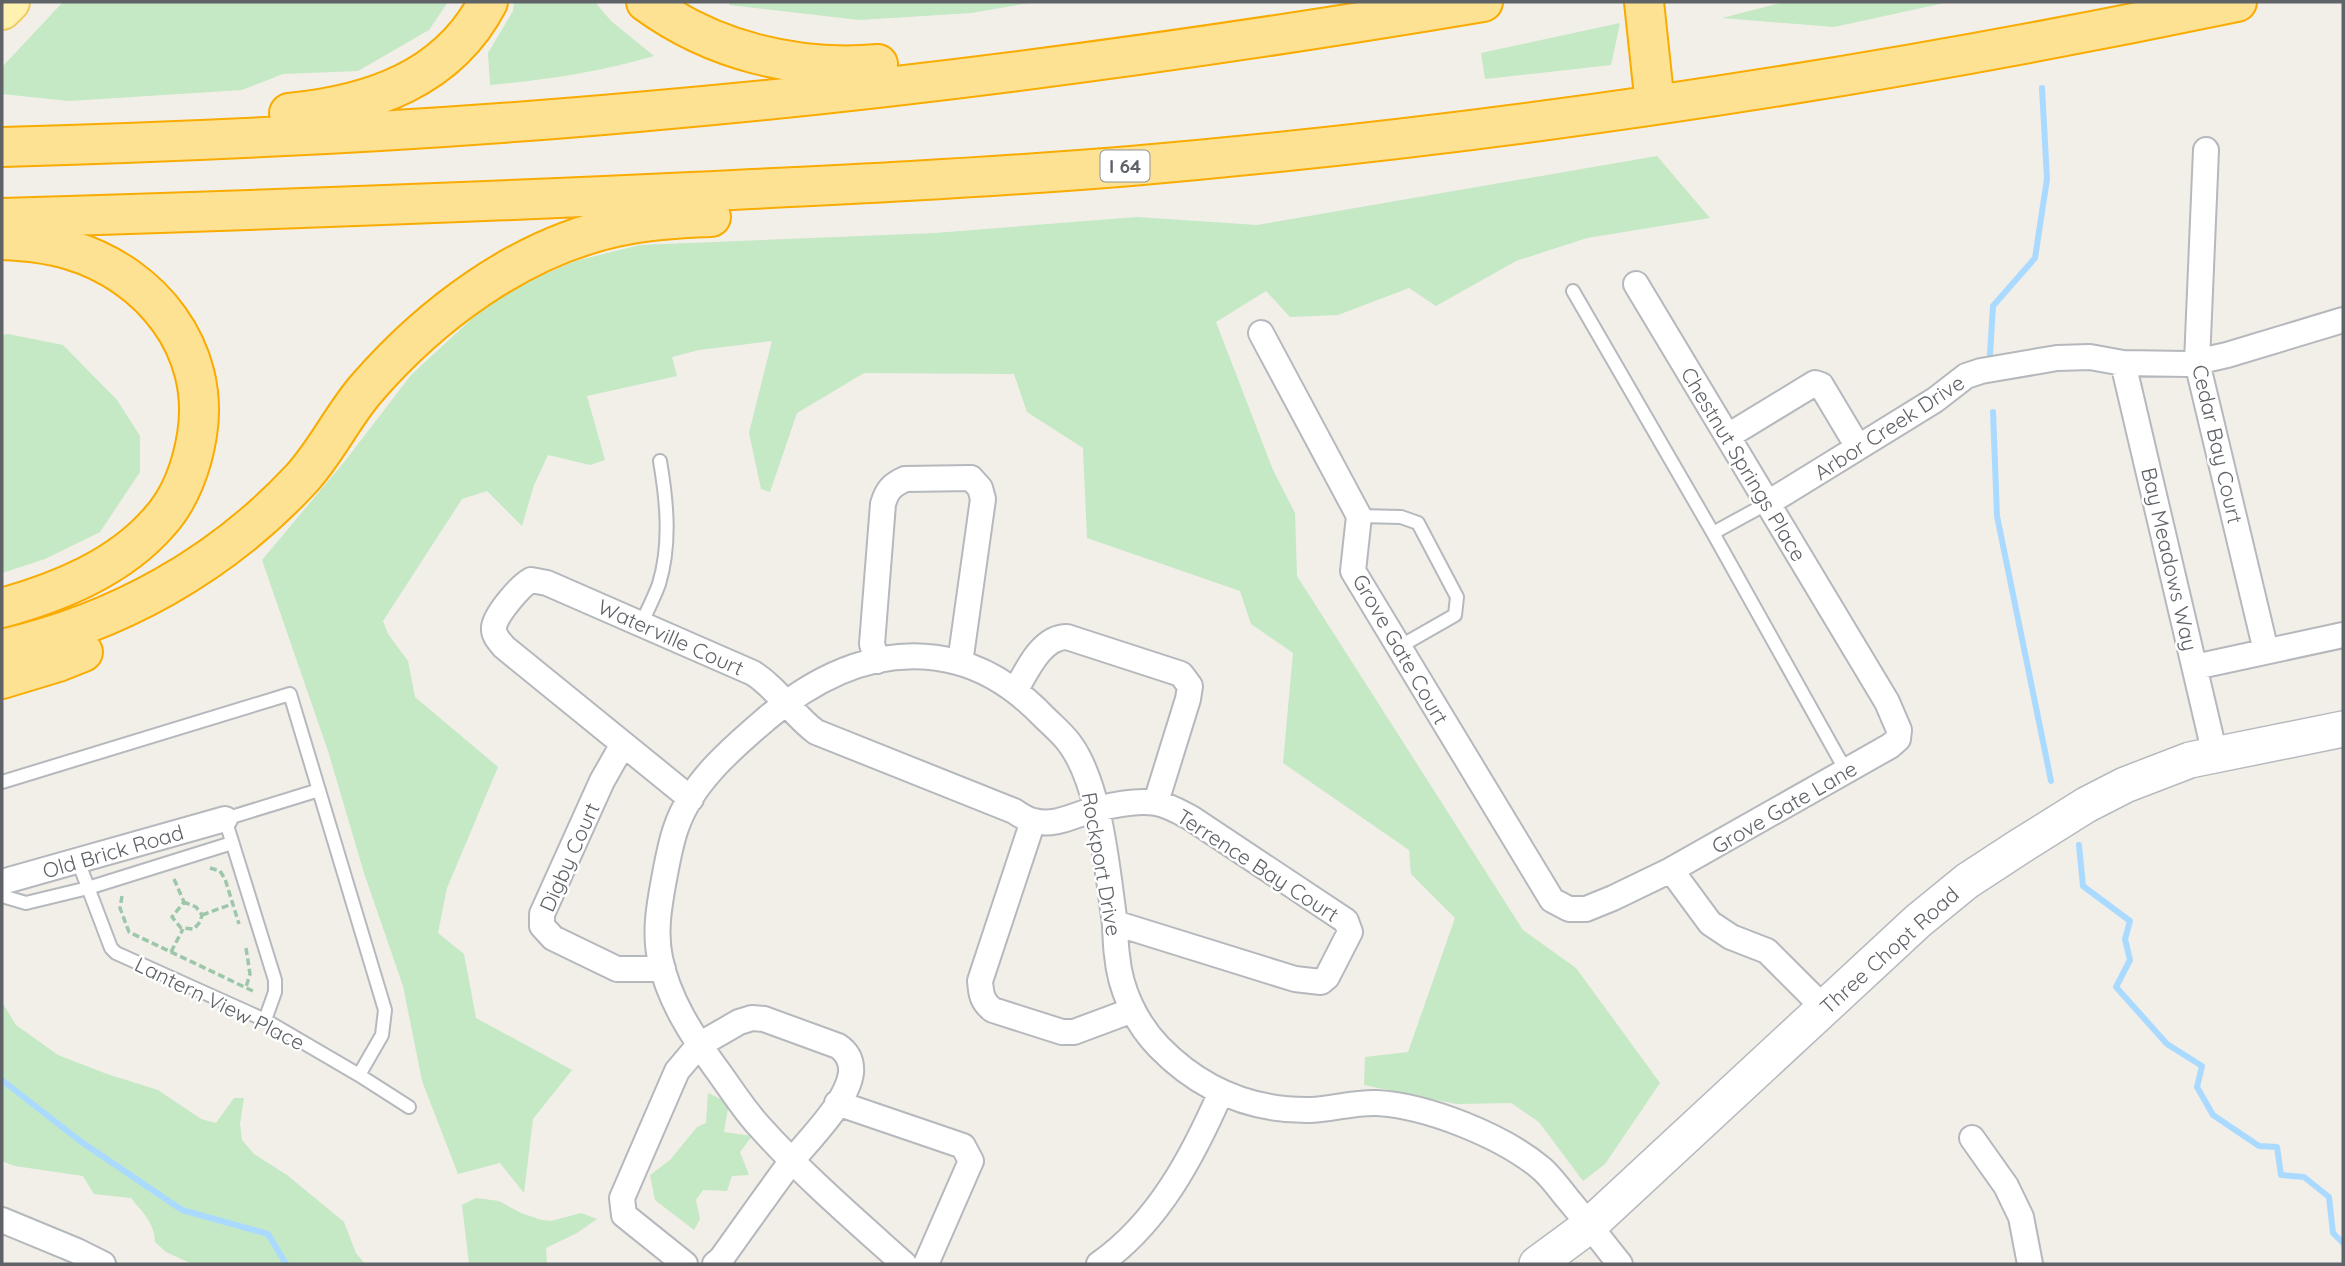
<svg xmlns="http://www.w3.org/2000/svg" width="2345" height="1266" viewBox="0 0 2345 1266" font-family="Quicksand,sans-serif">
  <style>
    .green { fill: #c5e8c5 }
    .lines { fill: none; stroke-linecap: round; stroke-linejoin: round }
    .stream { stroke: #aadaff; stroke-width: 6 }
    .lane-casing { stroke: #b5b8bc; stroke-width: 16 }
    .street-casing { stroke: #b5b8bc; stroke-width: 28 }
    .secondary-casing { stroke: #b6babf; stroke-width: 38 }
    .primary-casing { stroke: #f2c960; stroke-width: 42 }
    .highway-casing { stroke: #f9ab00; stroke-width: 42 }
    .path { stroke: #9cc7a9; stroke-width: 3.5; stroke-dasharray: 7 3.5; stroke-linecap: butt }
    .lane { stroke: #fff; stroke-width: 12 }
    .street { stroke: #fff; stroke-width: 24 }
    .secondary { stroke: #fff; stroke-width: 35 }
    .primary { stroke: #fff2af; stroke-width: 38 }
    .highway { stroke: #fde293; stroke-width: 38 }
    .labels { text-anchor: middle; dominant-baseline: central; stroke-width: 5; stroke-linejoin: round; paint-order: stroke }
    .shield { fill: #fff; stroke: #8f9295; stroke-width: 2 }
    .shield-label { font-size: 19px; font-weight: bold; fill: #5f6368 }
    .street-label { font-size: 21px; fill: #5f6368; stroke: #fff }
  </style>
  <rect width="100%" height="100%" fill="#f1efe8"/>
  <path class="green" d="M63,2H448L429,30L358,71L283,74L242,90L69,101L2,94V67Z
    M514,2H595L611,21L654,56C600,72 546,80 490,85L488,53L513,11Z
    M730,2H1035L971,13L859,20L729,5Z
    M1784,2H1949L1834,27L1722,18Z
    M1620,23L1611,65L1485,79L1481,53Z
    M1657,156L1710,218L1587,238L1516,261L1436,306L1409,288L1338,315L1290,317L1266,291L1216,322L1273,470L1295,513L1297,576L1523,930L1576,968L1660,1083L1605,1164L1583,1181L1539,1122L1511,1103L1456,1104L1364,1085L1365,1057L1408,1052L1455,918L1411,874L1409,850L1283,763L1293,653L1251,624L1240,591L1087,538L1083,448L1027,412L1014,374L864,373L797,413L770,492L761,489L749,433L772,341L699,350L672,357L677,376L587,396L605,460L590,465L548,455L534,485L522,526L487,491L462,499L383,621L388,634L408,661L415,697L498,767L447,888L438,933L464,954L476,1018L572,1070L533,1119L524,1193L500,1163L458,1174L422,1081L403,986L364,873L328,751L262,560L345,461L411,375L477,314L510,289L575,261L640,245L935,233L1137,217L1257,225Z
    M8,334L63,345L117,400L140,436V472L100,532L45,559L2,573V335Z
    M2,1002L16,1025L58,1055L107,1074L158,1090L201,1119L216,1123L234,1098H244L240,1124L242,1140L254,1154L287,1175L344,1222L356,1253L365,1264L190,1263L166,1252L155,1242C155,1223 142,1212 131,1198L94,1194L83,1176L15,1166L2,1161Z
    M708,1093L729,1103L724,1132L752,1136L740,1152L749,1175L732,1176L727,1191L703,1190L696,1200L700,1219L694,1230L655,1200L650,1175L670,1160L697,1127L706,1123Z
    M476,1198L499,1201L521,1213L542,1220L551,1221L581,1213L597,1219L577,1233L546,1248L547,1264H469L462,1205Z"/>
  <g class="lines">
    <path class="stream" d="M1990,354L1993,306L2035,258L2047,179L2042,88
      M1993,412L1997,516L2051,781
      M2079,845L2083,886L2130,921L2125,939L2130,960L2116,987L2167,1044L2202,1066L2197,1087L2213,1115L2259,1146L2277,1147L2281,1175L2304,1177L2329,1197L2333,1233L2343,1243
      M2,1080L80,1141L182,1210L268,1234L286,1264"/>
    <g class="lane-casing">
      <path id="lane" d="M1573,291L1713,533L1846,771
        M1359,516L1401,517L1418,523L1457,597L1455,615L1399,647
        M1713,533L1768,503
        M641,624C647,611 654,598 659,584C671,544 667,502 660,461
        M2,782L290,694L385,1010L382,1035L359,1075
        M78,861L111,948L116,953L265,1020L359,1075L409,1107
        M2,896L26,903L30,902L88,888L232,843
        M265,1020L275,992V980L225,819L319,790"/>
    </g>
    <g class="street-casing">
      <path id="street" d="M2206,150L2197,362L2266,651
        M1261,333L1359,516L1353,571L1552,900L1569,909H1586L1613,898L1671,870L1890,746L1898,739L1899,730L1887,702L1636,284
        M2123,363L2215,755
        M1728,436L1815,383L1821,385L1858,447
        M1768,503L1935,400L1966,376L1981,371L2057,358L2090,357L2123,363L2187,364L2227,355L2343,320
        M877,661L872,644L883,504C887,490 892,485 905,479L971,478L980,488L983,499L960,663
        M2195,667L2343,635
        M1015,691C1027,671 1041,637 1067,637L1181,674L1190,686L1188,699L1156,802
        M623,744L602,781L542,914V926L553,938L617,969H663
        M691,799L504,647C499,641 493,635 494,627C496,614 520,586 531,580L547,583L753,673C778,689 793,715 816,732L1014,811C1020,815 1027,820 1034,821C1056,827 1075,814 1097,809C1113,805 1139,800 1156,803C1168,805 1180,812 1191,818L1346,921L1350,932L1327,977L1321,982L1295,979L1115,923
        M1033,821L980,981C981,994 982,1002 993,1010L1062,1032H1074L1133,1010
        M1671,870L1710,923L1731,937L1767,951L1824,1008
        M2,882L225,819
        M837,1103L963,1146L971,1161L926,1264
        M1972,1138L2006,1186L2021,1217L2030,1264
        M2,1220L77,1251L103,1264
        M685,1264L624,1215L622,1198L677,1071L699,1045L739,1022L752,1018L764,1019L838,1046C847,1052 852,1061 851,1073C847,1103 809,1139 791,1162C767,1194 744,1227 721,1259L715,1264
        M904,1264C855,1220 804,1176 760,1127C743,1109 730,1087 715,1067C691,1034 668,998 660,958C654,930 660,901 665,874C668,858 671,842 676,828C691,783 731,749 766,719C819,674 885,643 957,662C990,671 1020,692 1044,717C1052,725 1063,734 1070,744C1100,785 1107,867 1114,917C1116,929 1115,942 1117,955C1120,989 1135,1022 1159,1047C1201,1090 1251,1111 1311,1110C1333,1109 1355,1102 1377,1103C1428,1106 1503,1136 1542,1169C1551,1177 1559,1188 1567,1198C1585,1219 1602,1242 1620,1264
        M1099,1264C1158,1223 1193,1156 1221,1092"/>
    </g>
    <g class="secondary-casing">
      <path id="secondary" d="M1537,1264L1590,1225L1918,921L1967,881L2019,847L2086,805L2125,785L2190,760L2343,729"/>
    </g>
    <g class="primary-casing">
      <path id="primary" d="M2,10L10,2"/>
    </g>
    <g class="highway-casing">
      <path id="highway" d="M646,2C713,51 796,71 878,64
        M1644,2L1655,105
        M289,113C371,105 448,79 488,2
        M2,147C214,141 426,131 637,112C920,88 1202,49 1483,2
        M2,218C232,211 461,203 691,192C838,185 984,178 1131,166C1502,134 1872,78 2237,2
        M2,240C25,241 48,243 70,250C151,274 211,349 197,435C192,466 180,499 159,522C119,568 59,592 2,608
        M2,649C117,623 220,566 301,479C326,452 342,417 366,389C430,315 519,248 616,227C647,220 679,218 711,217
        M2,679L58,662L83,652"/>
    </g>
    <path class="path" d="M210,868L220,871L225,879L239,924
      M174,879L184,902L172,917L181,928L194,929L200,922L202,915L196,907L184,902
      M122,896L120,908L129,932L255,992
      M202,915L232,904
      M246,948L250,974L246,987
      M171,952L183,929"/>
    <use href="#lane" class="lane"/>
    <use href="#street" class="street"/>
    <use href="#secondary" class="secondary"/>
    <use href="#primary" class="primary"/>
    <use href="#highway" class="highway"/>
  </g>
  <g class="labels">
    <rect class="shield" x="1100.5" y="150.5" width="49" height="31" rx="5"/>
    <g class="shield-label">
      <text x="1125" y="166">I 64</text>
    </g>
    <g class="street-label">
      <text transform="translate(1889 427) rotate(-33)">Arbor Creek Drive</text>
      <text transform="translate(2218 444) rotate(77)">Cedar Bay Court</text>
      <text transform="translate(1744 464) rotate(59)">Chestnut Springs Place</text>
      <text transform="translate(2170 559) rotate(77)">Bay Meadows Way</text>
      <text transform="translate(671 637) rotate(24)">Waterville Court</text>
      <text transform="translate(1401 649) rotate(60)">Grove Gate Court</text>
      <text transform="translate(1784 807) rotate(-30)">Grove Gate Lane</text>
      <text transform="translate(113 851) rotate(-16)">Old Brick Road</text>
      <text transform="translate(569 857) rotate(-66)">Digby Court</text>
      <text transform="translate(1102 864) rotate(80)">Rockport Drive</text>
      <text transform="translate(1258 865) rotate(33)">Terrence Bay Court</text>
      <text transform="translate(1889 950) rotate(-42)">Three Chopt Road</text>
      <text transform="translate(220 1003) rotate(26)">Lantern View Place</text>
    </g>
  </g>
  <rect width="2345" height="1266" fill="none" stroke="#5f6368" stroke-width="7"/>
</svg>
